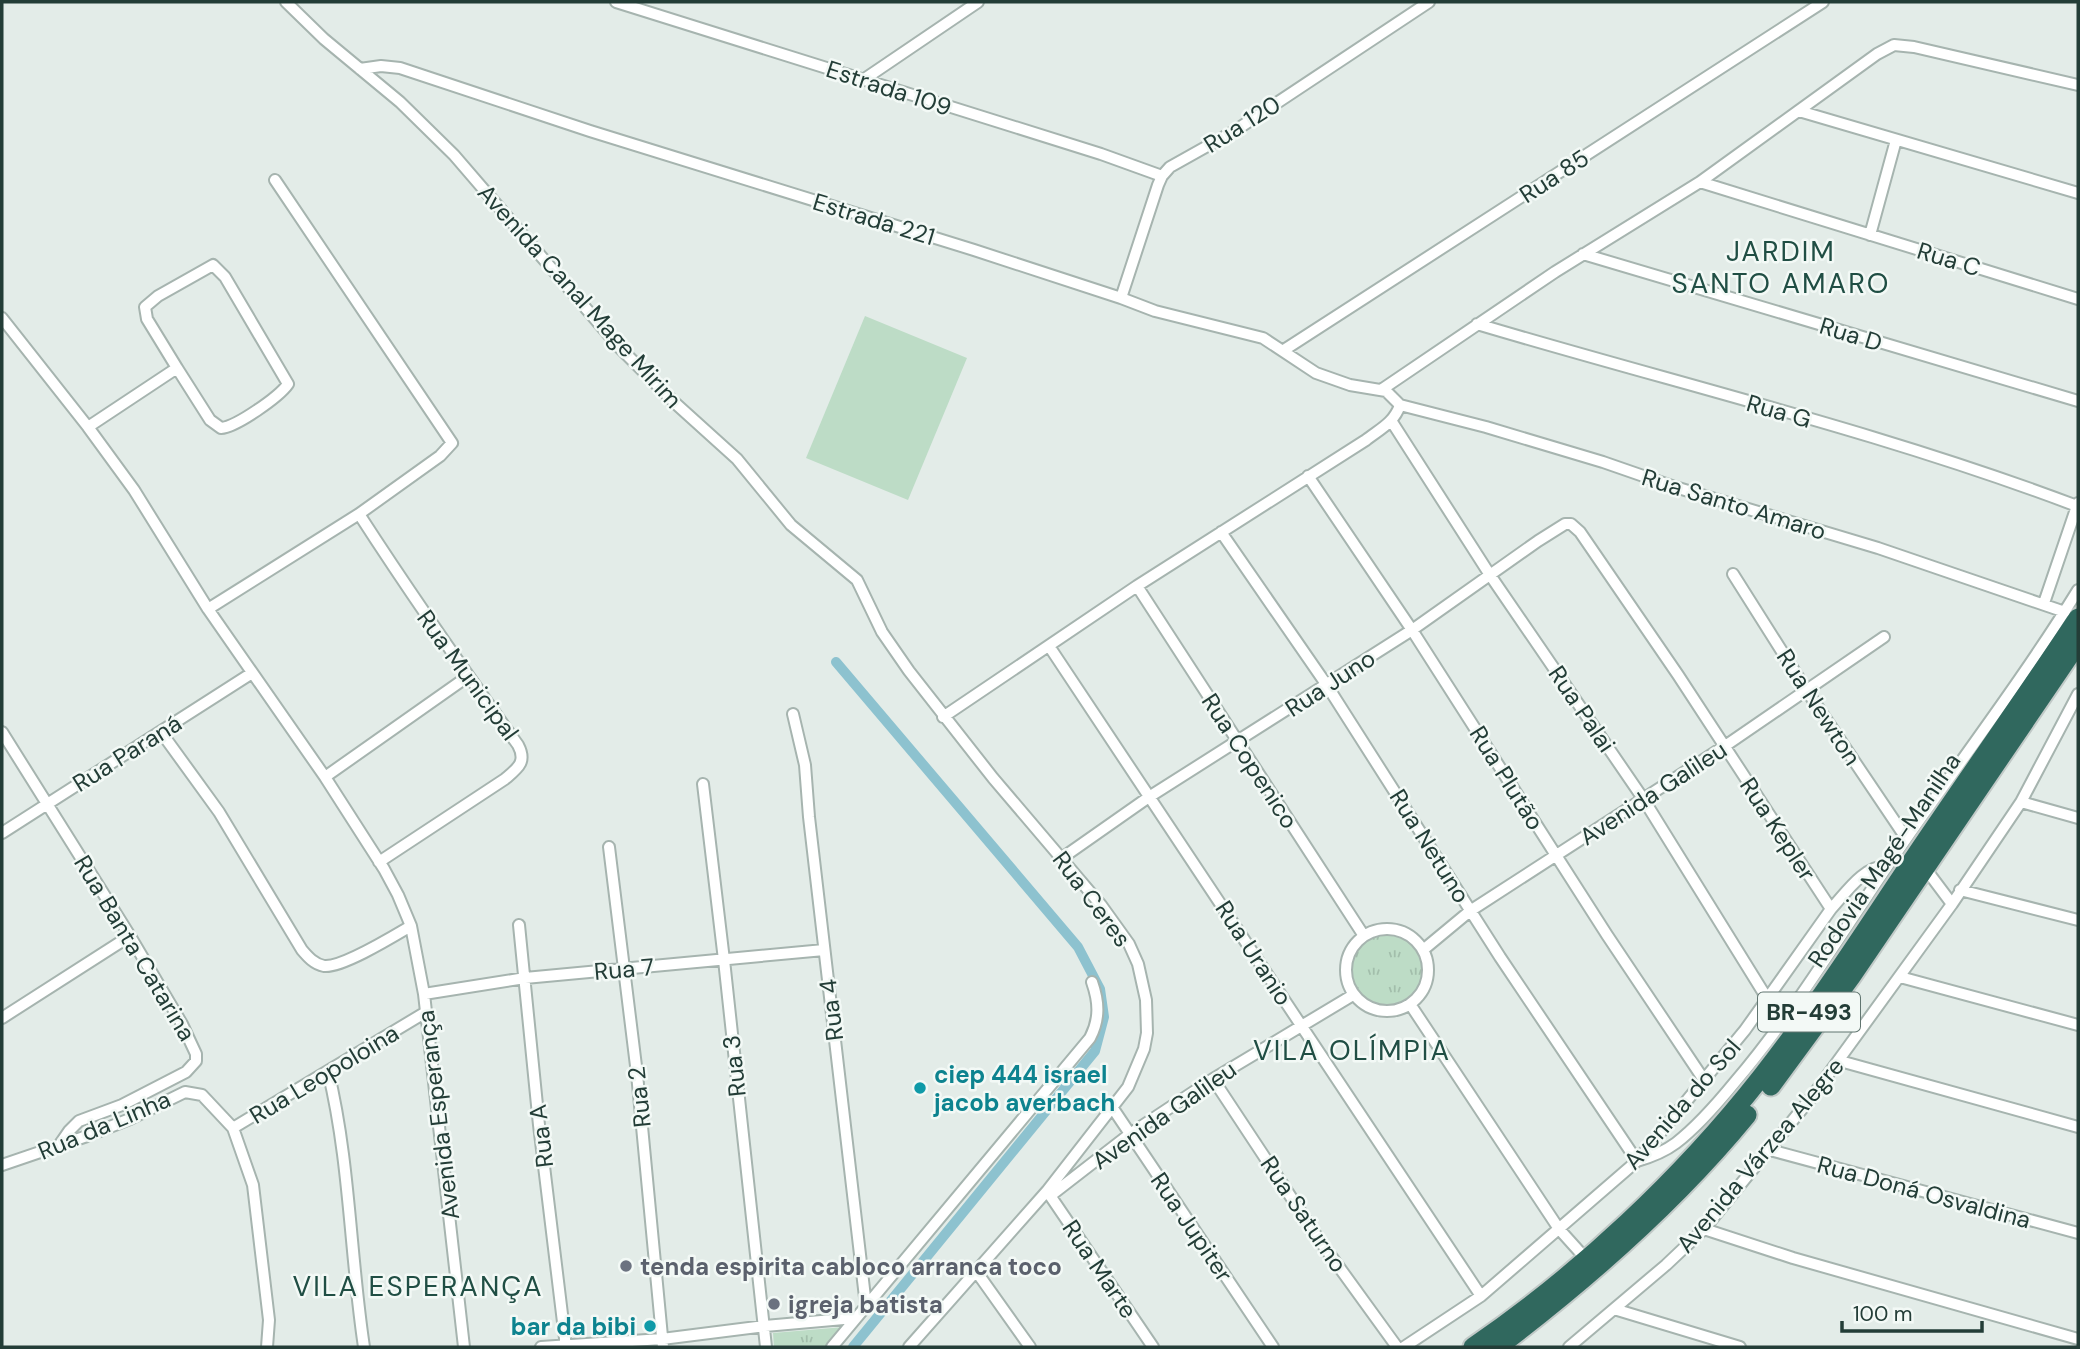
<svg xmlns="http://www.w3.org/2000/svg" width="2080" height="1349" viewBox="0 0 2080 1349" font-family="'DM Sans',sans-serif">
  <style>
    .grass { fill: url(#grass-tufts) }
    .garden { fill: #bddcc6 }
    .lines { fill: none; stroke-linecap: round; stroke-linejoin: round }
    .canal { stroke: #8dc2cf; stroke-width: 10 }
    .street-casing { stroke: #a6b4af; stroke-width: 14 }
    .highway-casing { stroke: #c1c9c7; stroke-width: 23 }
    .street { stroke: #fff; stroke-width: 10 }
    .highway { stroke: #30685e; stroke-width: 19 }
    .culture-dot { fill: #0f9aa8; stroke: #f3f9f6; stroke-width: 2.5 }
    .worship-dot { fill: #6b7280; stroke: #f3f9f6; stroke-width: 2.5 }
    .labels { text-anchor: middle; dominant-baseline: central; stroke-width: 5; stroke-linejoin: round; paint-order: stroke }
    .shield { fill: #f3f9f6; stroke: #617570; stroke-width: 2 }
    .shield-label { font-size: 23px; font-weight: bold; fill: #233d37 }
    .street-label { font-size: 24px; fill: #233d37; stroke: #f3f9f6 }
    .culture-label { font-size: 24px; font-weight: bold; fill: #0d838f; stroke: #f3f9f6; text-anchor: start }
    .worship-label { font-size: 24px; font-weight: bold; fill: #5b616d; stroke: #f3f9f6; text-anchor: start }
    .quarter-label { font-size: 28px; letter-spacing: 2px; fill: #204e44; stroke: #f3f9f6 }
  </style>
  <defs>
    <pattern id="grass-tufts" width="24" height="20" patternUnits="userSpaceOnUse" patternTransform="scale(1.75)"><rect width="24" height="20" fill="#bddcc6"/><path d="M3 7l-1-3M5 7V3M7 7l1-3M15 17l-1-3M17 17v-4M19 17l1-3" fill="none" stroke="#a2beab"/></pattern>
  </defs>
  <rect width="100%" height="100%" fill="#e3ece8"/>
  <path class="grass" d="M1352 970a35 35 0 1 1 70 0a35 35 0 1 1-70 0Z
    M844,1327L824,1347H774L773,1333Z"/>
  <path class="garden" d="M865,316L967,358L908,500L806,458Z"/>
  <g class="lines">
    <path class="canal" d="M836,662L1078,947L1100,989L1104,1017L1095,1051L853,1347"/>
    <g class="street-casing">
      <path id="street" d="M286,2L324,39L400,102L454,155L620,348L675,403L737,459L791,525L857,580L882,632L909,671L993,778L1101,905L1129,944L1138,964L1146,1000L1147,1033L1144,1049L1128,1087L1047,1191L909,1347
        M616,2L1101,154L1162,176
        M360,69L381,66L400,68L590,131L974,250L1121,298L1155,311L1263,338L1316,373L1350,385L1386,391L1400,405C1394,423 1380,429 1366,440L1137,586L943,717
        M863,80L978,2
        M1799,111L2078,193
        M1700,182L2078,299
        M1870,235L1896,140
        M1583,254L2078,401
        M1121,298L1158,185L1162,176L1170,167L1236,130L1429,2
        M2,318L88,427L134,490L208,609L325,777L384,869L398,895L411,926L424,994L464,1347
        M1477,324C1678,384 1882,432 2077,506
        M1284,350L1823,2
        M1381,390L1555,272L1700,182L1877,54L1894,45L1914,47L2078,85
        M1400,405L1486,427L1603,462L1675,487L1878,548L2065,612
        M1392,422L1490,575L1644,800L1768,1000
        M88,427L177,368L210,420L221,428C236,427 279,397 288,384L225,277L213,265L158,296L145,307L147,319L177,368
        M1308,476L1412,630L1607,935L1704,1080
        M359,514C410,593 463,669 518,745C527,762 518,768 505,779L379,862
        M1221,532L1326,684L1500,957L1637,1161C1651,1157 1664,1152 1676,1143C1698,1126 1717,1104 1735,1082C1799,1007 1849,920 1906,839C1964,756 2025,676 2078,590
        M1733,574L1807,691L1906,838
        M1137,586L1364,936
        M2044,603L2078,503
        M208,609L359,514L440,456L452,443L275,180
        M1049,646L1481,1296
        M793,714L805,765L809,817L866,1306
        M2,732L130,936L182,1024L196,1054V1061L186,1072L122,1105L79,1121L69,1131L58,1147
        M161,732L219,812L302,950C308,957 314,964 324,966C342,968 394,936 411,926
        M325,777L467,677
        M703,784L724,960L766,1347
        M2021,802L2078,818
        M2,833L252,673
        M609,847L637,1074L663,1347
        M1062,858L1149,797L1412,630L1538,541L1565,524H1571L1580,532L1678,675L1831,909C1846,893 1863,866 1887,866
        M1925,868L1952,904
        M1960,890L2078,920
        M519,925L539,1125L566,1347
        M1346 970a41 41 0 1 1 82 0a41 41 0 1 1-82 0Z
        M1423,950L1470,911L1725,746L1884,637
        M1900,977L2078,1025
        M424,994L525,978L824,950
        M1410,1004L1559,1229L1586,1259
        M2,1018L130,936
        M1840,1061L2078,1127
        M328,1071C350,1161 350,1255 364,1347
        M1213,1079L1318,1238L1397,1347
        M1112,1107L1273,1347
        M233,1128L426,1012
        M1770,1150L2078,1233
        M2,1165L87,1136L130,1119L185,1092L202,1095L233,1128L253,1185L269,1320L267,1347
        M1047,1191L1153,1347
        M1050,1196L1130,1134L1213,1079L1353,995
        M1704,1229L1793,1258L2078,1339
        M976,1271L1030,1347
        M1614,1309L1740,1347
        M541,1347L662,1339L765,1326L855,1318
        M832,1347L1090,1038C1100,1019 1099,1002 1092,982
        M1404,1347L1481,1296L1637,1161L1745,1030L1831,909
        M1569,1347L1666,1265L1704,1229L1811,1098L1952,904L2021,802L2078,694"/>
    </g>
    <g class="highway-casing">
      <path id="highway" d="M1771,1086L1851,977L2078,643
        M1473,1347C1580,1274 1682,1178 1762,1076C1818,1005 1866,929 1916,855C1970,775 2025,698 2078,618
        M1498,1347C1589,1278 1675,1203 1747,1115"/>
    </g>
    <use href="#street" class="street"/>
    <use href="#highway" class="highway"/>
  </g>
  <g class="culture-dot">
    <circle cx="920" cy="1088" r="7"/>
    <circle cx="650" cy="1326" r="7"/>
  </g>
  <g class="worship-dot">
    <circle cx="626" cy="1266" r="7"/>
    <circle cx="774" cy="1304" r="7"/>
  </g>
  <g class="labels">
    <rect class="shield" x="1758" y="992.5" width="102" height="39" rx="5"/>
    <g class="shield-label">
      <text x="1809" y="1012">BR-493</text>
    </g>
    <g class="street-label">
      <text transform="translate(889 88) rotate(18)">Estrada 109</text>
      <text transform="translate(1242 124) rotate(-32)">Rua 120</text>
      <text transform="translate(1554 176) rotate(-33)">Rua 85</text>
      <text transform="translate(874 219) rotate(17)">Estrada 221</text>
      <text transform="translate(1949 259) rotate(17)">Rua C</text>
      <text transform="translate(580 296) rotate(48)">Avenida Canal Mage Mirim</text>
      <text transform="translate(1851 334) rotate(17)">Rua D</text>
      <text transform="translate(1779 411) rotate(16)">Rua G</text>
      <text transform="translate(1734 504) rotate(17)">Rua Santo Amaro</text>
      <text transform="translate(468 675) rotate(54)">Rua Municipal</text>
      <text transform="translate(1330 683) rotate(-33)">Rua Juno</text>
      <text transform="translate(1819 707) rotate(57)">Rua Newton</text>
      <text transform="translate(1582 709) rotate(56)">Rua Palai</text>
      <text transform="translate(127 753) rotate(-32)">Rua Paraná</text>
      <text transform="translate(1250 761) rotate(57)">Rua Copenico</text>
      <text transform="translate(1507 778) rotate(58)">Rua Plutão</text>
      <text transform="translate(1653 793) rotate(-33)">Avenida Galileu</text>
      <text transform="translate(1778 829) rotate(57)">Rua Kepler</text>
      <text transform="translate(1430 846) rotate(58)">Rua Netuno</text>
      <text transform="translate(1884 860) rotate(-56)">Rodovia Magé-Manilha</text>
      <text transform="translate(1092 899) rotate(53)">Rua Ceres</text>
      <text transform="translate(135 948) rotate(59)">Rua Banta Catarina</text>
      <text transform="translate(1254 953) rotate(57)">Rua Uranio</text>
      <text transform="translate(624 969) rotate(-5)">Rua 7</text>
      <text transform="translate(831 1010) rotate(-97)">Rua 4</text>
      <text transform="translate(734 1066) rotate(-96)">Rua 3</text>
      <text transform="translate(324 1074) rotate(-31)">Rua Leopoloina</text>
      <text transform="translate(639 1097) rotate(-96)">Rua 2</text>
      <text transform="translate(1682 1104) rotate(-49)">Avenida do Sol</text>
      <text transform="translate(438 1115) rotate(-97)">Avenida Esperança</text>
      <text transform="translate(1164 1115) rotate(-35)">Avenida Galileu</text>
      <text transform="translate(104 1125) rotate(-23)">Rua da Linha</text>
      <text transform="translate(541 1136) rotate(-97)">Rua A</text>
      <text transform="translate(1760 1155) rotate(-50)">Avenida Várzea Alegre</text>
      <text transform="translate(1924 1192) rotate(15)">Rua Doná Osvaldina</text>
      <text transform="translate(1304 1214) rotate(56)">Rua Saturno</text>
      <text transform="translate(1192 1227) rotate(56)">Rua Jupiter</text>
      <text transform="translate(1100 1269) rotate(56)">Rua Marte</text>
    </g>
    <g class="culture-label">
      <text x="934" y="1074">ciep 444 israel<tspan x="934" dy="28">jacob averbach</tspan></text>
      <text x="636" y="1326" text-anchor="end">bar da bibi</text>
    </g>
    <g class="worship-label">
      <text x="640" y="1266">tenda espirita cabloco arranca toco</text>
      <text x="788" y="1304">igreja batista</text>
    </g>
    <g class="quarter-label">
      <text x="1781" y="251">JARDIM<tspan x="1781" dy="32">SANTO AMARO</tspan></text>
      <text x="1352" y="1050">VILA OLÍMPIA</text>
      <text x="418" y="1286">VILA ESPERANÇA</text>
    </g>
  </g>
  <rect width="2080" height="1349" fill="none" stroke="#233d37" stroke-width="7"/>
  <path d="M1842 1321v10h140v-10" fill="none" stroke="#233d37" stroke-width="3.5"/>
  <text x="1853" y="1321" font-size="21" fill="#233d37" stroke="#f3f9f6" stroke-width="5" paint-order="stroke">100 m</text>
</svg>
